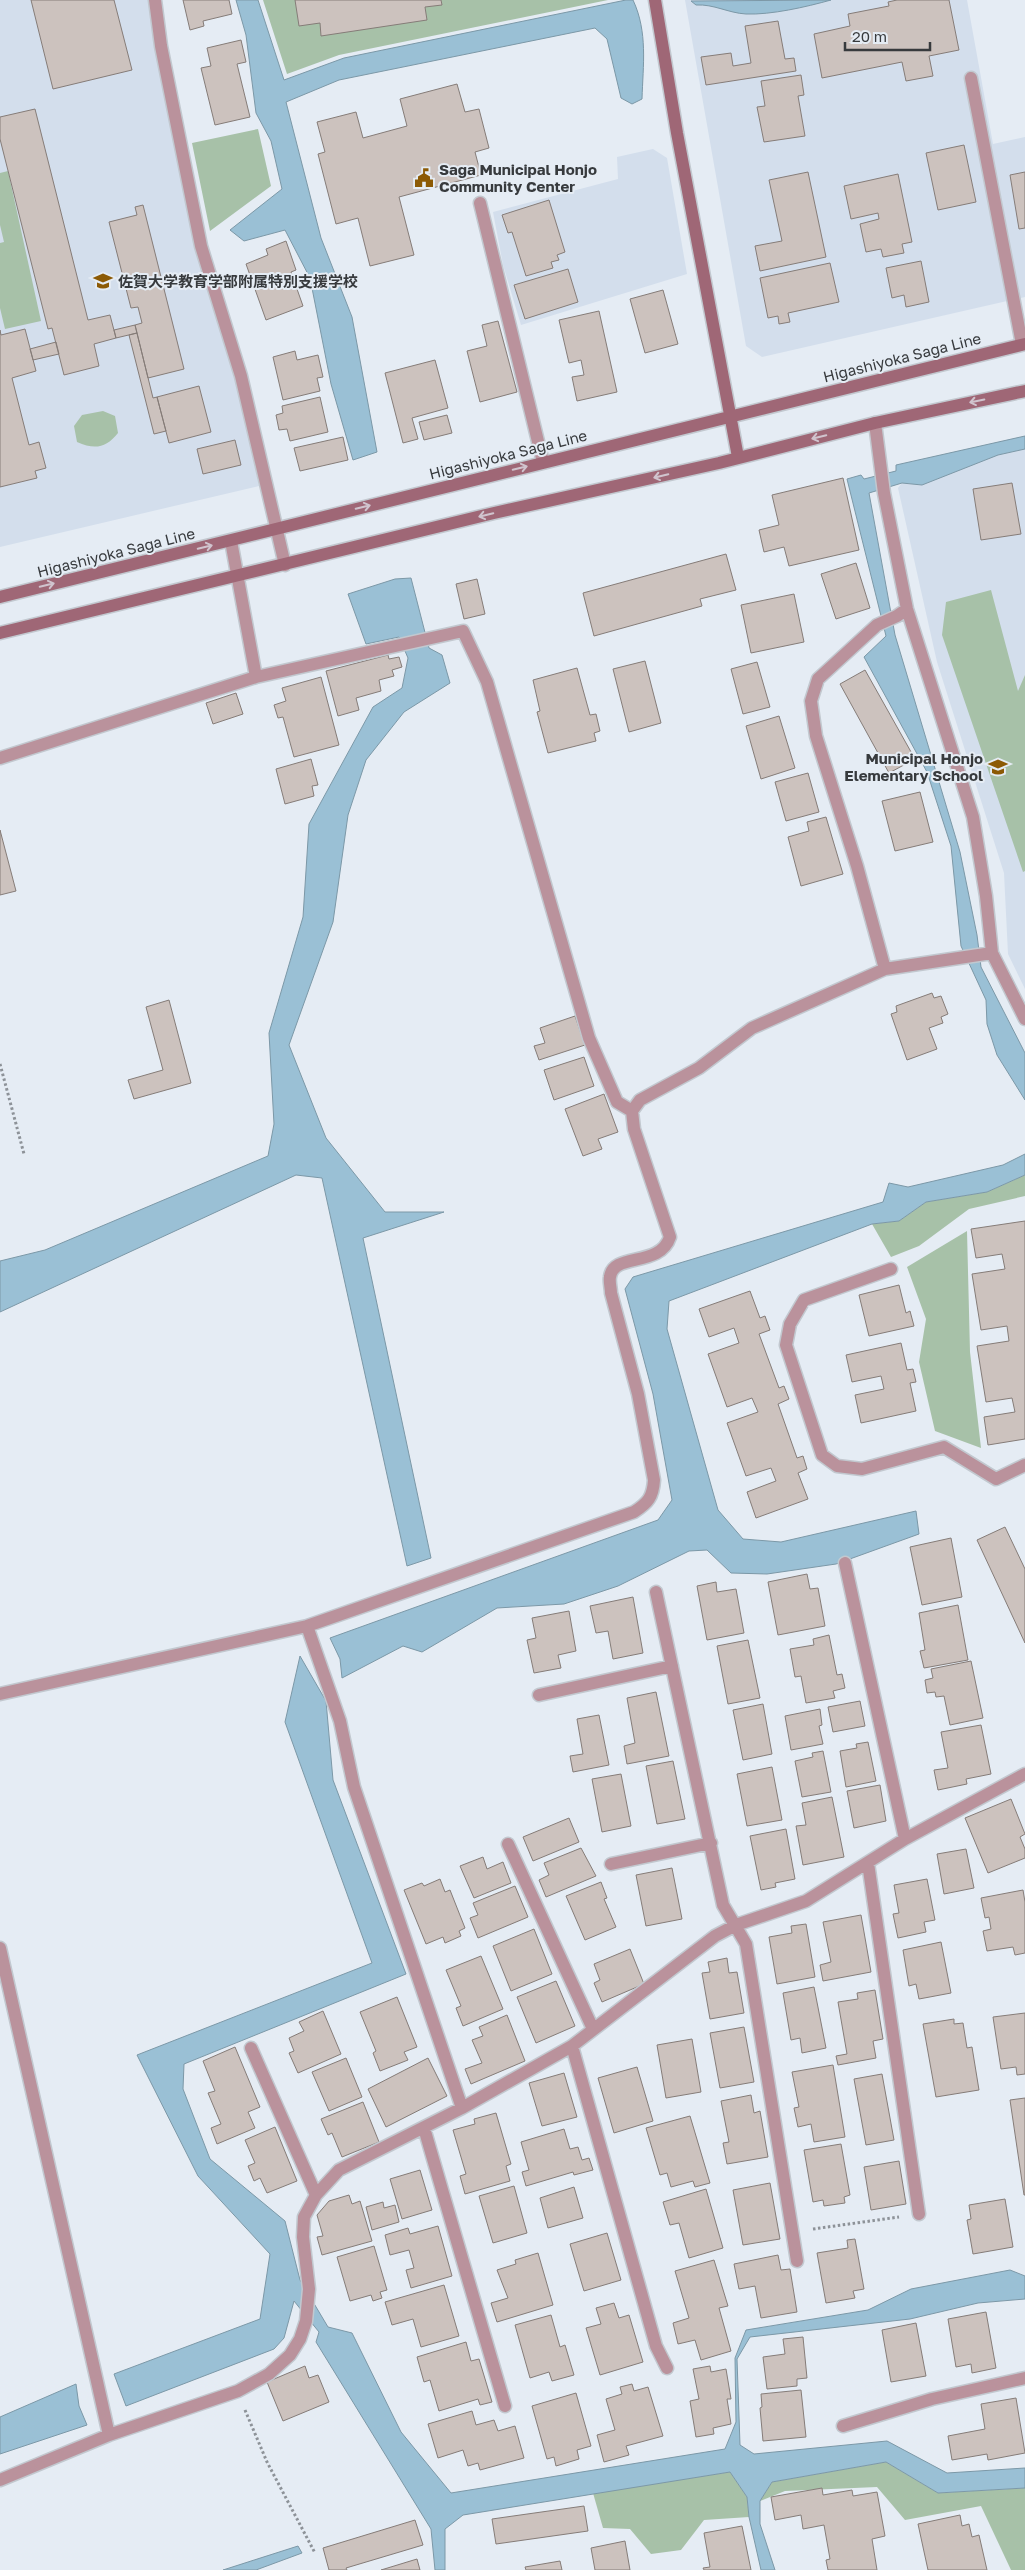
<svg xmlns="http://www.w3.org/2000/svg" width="1025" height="2570" viewBox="0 0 1025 2570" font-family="'Golos Text','Noto Sans JP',sans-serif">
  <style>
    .built { fill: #d3deec }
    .green { fill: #a7c1a8 }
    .water { fill: #9ac0d5; stroke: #7c98a7 }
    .building { fill: #ccc2be; stroke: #857c78 }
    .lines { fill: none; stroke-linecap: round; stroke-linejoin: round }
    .street-casing { stroke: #c2c8cf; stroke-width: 15 }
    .secondary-casing { stroke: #c2c8cf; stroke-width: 15 }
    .path { stroke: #8d9298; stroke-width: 3; stroke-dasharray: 2.5 2.5; stroke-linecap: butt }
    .street { stroke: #ba929c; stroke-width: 12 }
    .secondary { stroke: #9f6776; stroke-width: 12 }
    .oneway { stroke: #d0c4ce }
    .labels { text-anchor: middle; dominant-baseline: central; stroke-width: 4; stroke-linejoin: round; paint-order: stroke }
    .poi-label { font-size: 15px; font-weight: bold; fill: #373a3d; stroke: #e5ecf4; text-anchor: start }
    .street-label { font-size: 15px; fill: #373a3d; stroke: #e5ecf4 }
  </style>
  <rect width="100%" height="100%" fill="#e5ecf4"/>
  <path class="built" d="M0,0H149L156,47L236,377L259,486L0,547Z
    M685,0H967L993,144L1025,137V297L762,357L746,346Z
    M653,149L667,158L687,274L521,325L503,265L493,212L618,179L617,157Z
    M1025,449V989L1008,954L1004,873L937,662L898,488L902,483L922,485L998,455Z"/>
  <path class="green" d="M263,0H608L339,55L287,74Z
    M258,129L271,186L210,231L192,143Z
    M8,171L41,321L5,329L0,308V243L4,242L0,225V173Z
    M103,411L115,416L118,433C106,448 95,450 77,442L74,426L82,415Z
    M991,590L1018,691L1025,675V871L1023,872L942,635L946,602Z
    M1025,1175V1196L969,1209L919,1246L891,1257L872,1224L899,1221L926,1202L987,1192Z
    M967,1231L970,1352L981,1448L935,1431L919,1362L926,1319L907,1267Z
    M886,2462L938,2493L1025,2488V2570H1011L981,2506L905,2520L877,2487L785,2491L760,2501L772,2482Z
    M730,2472L747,2497L749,2517L704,2520L681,2550L651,2554L630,2529L603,2528L593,2493Z"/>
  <path class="water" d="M236,0H258L284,80L344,58L626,0H633C648,32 643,65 642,99L632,104L621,98L607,39L595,28L339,80L286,102L321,238L352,317L377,452L353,460L331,384L310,278L285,230L244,241L230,230L282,189L271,141L256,113L246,35Z
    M831,0C806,7 771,15 746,14C728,13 714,4 696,5L691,1Z
    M1025,436V449L998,455L922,485L902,483L869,493L895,635L960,852L977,935L981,967L1025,1053V1100L997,1055L987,1024L986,1000L961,946L951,846L927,772L864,657L886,636L847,479L861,475L864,479L896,471V465Z
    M411,578L429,648L442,655L450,683L404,712L366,760L348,815L333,922L289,1045L326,1138L385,1212H444L363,1238L431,1558L407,1566L322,1178L296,1175L0,1312V1261L45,1250L268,1156L274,1124L269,1033L303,917L309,824L373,707L402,688L408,658L399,637L366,644L348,594L395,579Z
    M1025,1154V1175L987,1192L926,1202L899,1221L872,1224L669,1301L667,1329L718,1510L743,1539L781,1542L916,1511L919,1534L836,1564L767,1574L731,1573L707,1550L689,1551L618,1586L564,1604L497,1608L422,1652L403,1646L342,1678L340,1659L330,1638L658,1520L672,1500L653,1394L625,1289L633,1277L883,1202L889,1183L908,1187L1003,1165Z
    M300,1656L326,1701L333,1780L406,1974L184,2064L183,2089L210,2159L285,2221L300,2280L328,2327L352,2333L401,2432L451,2493L725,2449L736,2422L735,2358L746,2330L868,2310L911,2289L1010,2270L1025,2276V2299L978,2303L910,2319L750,2337L737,2359L740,2445L754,2454L887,2441L947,2473L1025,2468V2488L938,2493L886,2462L772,2482L760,2501V2524L775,2570H761L749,2517L747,2497L730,2472L463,2515L445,2529V2570H435L431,2529L316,2342L319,2332L294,2301L284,2338L274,2349L126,2406L114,2374L260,2319L270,2254L198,2176L137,2055L372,1963L285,1722Z
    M76,2384L79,2406L87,2425L0,2454V2417Z
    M298,2546L302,2553L256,2570H223Z"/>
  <path class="building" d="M31,0H114L132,70L53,89Z
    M183,0H229L232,14L203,21L204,26L190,30Z
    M295,0H441L442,5L425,7L427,20L321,36L320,23L299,26Z
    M897,0H949L959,50L929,56L933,76L906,81L902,62L822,78L814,34L850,26L848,14L889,6L888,2Z
    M778,21L785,59L794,58L796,71L706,85L701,57L731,53L733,66L751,63L745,26Z
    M241,40L246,62L237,64L250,117L215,125L201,68L211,66L207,48Z
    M801,75L804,95L798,96L805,136L764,142L757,107L765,106L761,81Z
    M457,84L465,112L479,109L489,148L475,152L481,175L399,197L414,255L370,266L358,218L336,224L318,154L325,152L317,122L356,112L363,138L407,126L400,99Z
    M35,109L88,320L110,315L116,338L94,344L99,366L64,375L52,328L48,329L0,139V117Z
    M964,145L976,202L938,210L926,153Z
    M808,172L826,257L760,271L755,246L782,241L769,180Z
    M1025,172V228L1019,229L1010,175Z
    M898,174L912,242L902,244L904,253L883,257L881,249L866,252L860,224L879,219L878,213L851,219L844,186Z
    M549,200L565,252L557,255L559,260L551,262L553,268L526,276L512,232L508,233L502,215Z
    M143,205L184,369L148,378L135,325L142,323L138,307L131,308L109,222L137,215L135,207Z
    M286,241L296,270L291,272L303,306L266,320L246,264L268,255L266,249Z
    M921,261L929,302L906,307L904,295L892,298L886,268Z
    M830,263L839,302L788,313L790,322L779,324L778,316L768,318L760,278Z
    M568,269L578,302L525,319L514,285Z
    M663,290L678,344L645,353L630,299Z
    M599,311L617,392L577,401L572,377L584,375L581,360L569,363L559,320Z
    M498,321L517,392L480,402L467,351L487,346L482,325Z
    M135,325L137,333L116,338L114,330Z
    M25,329L36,371L12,378L29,445L39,442L46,468L35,471L37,478L0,487V330L1,335Z
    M137,333L153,398L157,397L166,431L154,434L129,335Z
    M56,342L59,354L33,360L30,349Z
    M295,351L297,360L318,355L323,377L317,378L320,391L283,400L273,357Z
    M435,360L448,408L412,418L418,439L403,443L385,373Z
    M199,386L211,432L169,443L157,397Z
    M320,397L328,432L290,441L287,429L279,430L276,415L283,413L282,406Z
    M447,415L452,433L424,440L419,422Z
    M343,437L348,460L300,471L294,448Z
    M235,440L241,465L203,474L197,449Z
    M843,478L859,550L789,566L784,547L764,552L759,530L779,525L772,495Z
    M1012,483L1021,534L981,540L973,489Z
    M726,554L736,590L700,599L702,606L594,636L583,593Z
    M856,563L870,608L836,619L821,574Z
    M477,579L485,614L464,619L456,584Z
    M794,594L804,642L751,653L741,605Z
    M388,655L389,659L399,657L402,667L392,670L394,676L379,680L381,691L356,698L359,710L338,716L326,671Z
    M645,661L661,723L629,732L613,669Z
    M757,662L770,707L743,714L731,669Z
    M577,668L590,715L596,714L600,731L594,733L596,741L548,753L537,712L540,711L533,680Z
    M865,670L915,759L889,773L840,684Z
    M321,677L339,745L294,757L283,717L278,718L274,705L286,701L282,688Z
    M236,693L243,714L213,724L206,703Z
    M779,716L795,768L761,779L746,726Z
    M311,759L318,785L312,786L314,796L285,804L276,769Z
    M808,773L819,812L786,821L775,782Z
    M920,792L933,842L895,851L882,801Z
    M826,817L843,874L801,886L788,837L809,831L807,822Z
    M0,830L16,891L0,895Z
    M932,993L934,998L941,996L948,1014L941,1017L943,1023L929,1028L937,1049L907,1060L891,1014L897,1012L896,1006Z
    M169,1000L191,1083L134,1099L128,1080L163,1070L146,1007Z
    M575,1016L585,1045L539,1060L534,1046L545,1043L540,1028Z
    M584,1057L594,1086L554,1100L544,1070Z
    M604,1094L618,1132L598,1139L602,1149L583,1156L565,1109Z
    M1025,1221V1439L988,1445L984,1417L1015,1412L1012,1398L986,1402L977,1346L1009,1341L1007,1326L981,1330L972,1274L1005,1269L1002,1254L976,1258L971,1229Z
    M899,1285L906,1313L910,1311L914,1326L869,1336L859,1295Z
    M750,1291L760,1318L765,1316L770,1330L759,1334L779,1388L784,1386L789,1399L778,1404L797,1458L803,1456L807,1469L798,1473L808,1499L756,1518L747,1492L776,1481L771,1468L746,1476L727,1423L758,1412L752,1398L727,1407L708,1354L739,1343L734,1328L709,1337L699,1309Z
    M901,1343L907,1370L913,1369L916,1382L910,1383L916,1411L861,1423L855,1395L884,1389L881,1376L852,1382L846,1355Z
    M1005,1527L1025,1569V1643L977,1540Z
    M951,1538L962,1597L922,1605L910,1547Z
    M807,1574L810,1589L818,1588L825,1626L778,1635L768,1582Z
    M716,1582L717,1592L736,1589L744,1633L707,1640L697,1586Z
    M633,1597L643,1653L613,1659L608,1631L596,1633L590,1606Z
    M958,1605L968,1660L924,1668L920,1651L925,1650L919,1613Z
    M569,1611L576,1651L558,1655L561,1668L534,1673L527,1640L536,1638L532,1618Z
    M829,1635L837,1675L842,1674L845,1688L833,1691L835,1698L806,1703L801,1676L795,1677L790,1649L814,1645L813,1639Z
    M748,1640L760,1698L728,1704L717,1646Z
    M971,1661L983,1718L950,1725L944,1696L936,1697L935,1692L927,1693L925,1680L933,1678L931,1669Z
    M656,1692L669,1756L627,1764L624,1746L635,1743L627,1698Z
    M860,1701L865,1726L833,1732L828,1707Z
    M763,1704L772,1754L743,1760L733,1710Z
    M820,1709L822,1725L819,1726L823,1744L791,1750L785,1716Z
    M599,1715L609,1765L573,1772L570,1756L583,1754L577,1719Z
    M981,1725L991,1774L966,1779L967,1784L938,1790L934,1770L948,1768L941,1732Z
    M868,1742L876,1781L846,1787L840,1751L857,1748L856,1744Z
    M823,1751L831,1792L802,1797L795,1761L813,1757L812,1753Z
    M673,1761L685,1819L657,1824L646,1766Z
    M772,1767L782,1820L747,1826L737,1774Z
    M621,1774L631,1826L602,1832L592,1779Z
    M880,1785L886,1821L854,1828L847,1791Z
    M832,1797L844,1857L803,1865L796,1826L806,1825L802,1803Z
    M1011,1799L1025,1834L1020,1837L1025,1849V1858L988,1873L965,1818Z
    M569,1818L579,1842L533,1861L523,1837Z
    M786,1829L795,1879L775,1883L776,1887L761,1890L750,1836Z
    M581,1848L596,1876L546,1897L539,1880L549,1875L544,1863Z
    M966,1849L974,1888L944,1894L937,1854Z
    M483,1857L487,1869L503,1862L511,1883L474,1898L460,1866Z
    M672,1868L682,1919L646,1926L636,1875Z
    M440,1879L445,1892L450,1890L465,1928L459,1931L461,1936L445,1943L443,1937L426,1944L404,1890L422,1883L424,1886Z
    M927,1879L935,1920L924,1922L926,1932L898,1938L893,1914L899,1913L894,1885Z
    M601,1882L607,1898L604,1899L616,1927L585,1940L566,1896Z
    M515,1886L528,1917L478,1938L470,1918L478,1915L473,1903Z
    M1023,1890L1025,1902V1953L1015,1955L1013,1947L987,1951L983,1931L991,1929L989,1917L985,1918L981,1898Z
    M861,1915L871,1972L823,1981L820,1965L831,1962L823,1922Z
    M806,1924L815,1977L777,1984L769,1937L792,1933L791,1926Z
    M534,1929L552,1974L511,1991L493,1946Z
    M941,1942L951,1993L919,1999L916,1984L909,1986L903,1950Z
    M630,1949L644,1984L602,2002L594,1983L600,1980L594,1964Z
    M481,1956L503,2009L463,2026L456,2008L461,2006L446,1970Z
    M727,1958L729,1973L737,1972L744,2013L710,2019L702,1973L710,1972L708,1962Z
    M556,1981L575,2026L536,2043L517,1997Z
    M814,1987L826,2048L802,2053L800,2038L791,2040L783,1993Z
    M875,1990L883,2039L873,2041L876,2058L838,2065L836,2056L847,2054L838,2002L858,1999L857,1993Z
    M397,1997L417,2047L404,2052L408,2060L380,2071L373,2053L376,2051L360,2012Z
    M323,2011L341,2054L298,2073L289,2053L294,2051L289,2038L304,2031L299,2022Z
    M1025,2013V2074L1017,2075L1016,2067L1001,2069L993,2017Z
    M507,2015L525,2061L471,2084L465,2069L482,2063L472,2040L483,2036L479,2027Z
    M954,2019V2024L963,2023L967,2048L972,2047L979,2090L936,2097L923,2024Z
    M744,2027L754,2082L720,2088L710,2033Z
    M692,2039L701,2092L666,2098L657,2045Z
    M235,2047L260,2107L248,2112L255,2128L217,2144L211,2128L221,2124L208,2093L215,2091L203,2061Z
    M346,2058L362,2097L329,2111L312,2072Z
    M428,2058L447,2096L386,2127L368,2089Z
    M833,2065L845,2137L814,2142L811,2124L798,2127L794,2108L799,2107L792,2072Z
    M637,2067L653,2121L614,2133L598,2078Z
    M564,2073L577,2117L542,2126L529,2083Z
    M882,2074L894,2140L866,2145L854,2079Z
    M751,2095L754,2113L760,2111L768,2157L727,2164L723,2143L729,2142L721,2101Z
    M1025,2098V2195H1024L1010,2100Z
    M363,2102L379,2142L342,2157L332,2133L328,2135L321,2119Z
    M496,2113L511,2164L506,2166L510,2181L465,2194L460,2176L466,2174L453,2130L475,2124L474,2119Z
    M690,2116L710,2183L695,2187L693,2181L671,2187L667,2173L660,2175L646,2128Z
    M275,2127L297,2181L267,2193L260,2178L254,2181L248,2166L255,2163L245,2140Z
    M564,2129L570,2149L578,2147L582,2160L589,2158L593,2170L574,2175L573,2172L526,2186L522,2172L529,2170L521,2142Z
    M841,2144L850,2195L844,2197L845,2203L824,2206L823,2200L813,2202L804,2150Z
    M899,2161L906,2204L871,2210L864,2167Z
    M420,2170L432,2210L402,2219L390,2179Z
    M770,2183L780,2239L743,2245L733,2190Z
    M514,2186L527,2233L493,2243L479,2196Z
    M574,2187L583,2218L548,2228L540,2198Z
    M706,2189L723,2248L689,2258L679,2223L670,2225L663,2202Z
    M349,2195L352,2204L360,2201L372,2241L322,2255L317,2237L323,2236L317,2215L329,2201Z
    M1005,2199L1013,2247L973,2254L967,2220L971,2219L969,2205Z
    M383,2202L384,2208L395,2205L399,2222L372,2230L366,2207Z
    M438,2226L452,2276L411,2288L406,2270L414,2268L409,2250L390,2255L385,2235L408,2228L410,2234Z
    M607,2233L621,2280L584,2291L570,2244Z
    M855,2239L864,2289L853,2291L855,2298L826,2303L817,2253L848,2248L847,2240Z
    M374,2246L387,2290L380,2292L382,2298L373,2301L371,2295L350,2301L337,2257Z
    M538,2253L553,2305L497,2322L491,2303L508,2298L497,2270L516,2264L515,2260Z
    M778,2255L781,2270L790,2269L797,2312L761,2318L755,2286L739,2289L734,2264Z
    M714,2260L728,2306L719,2308L731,2351L701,2360L695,2340L678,2344L673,2323L689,2318L675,2271Z
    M444,2285L459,2336L421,2347L413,2319L392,2325L385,2302Z
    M614,2303L619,2318L629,2315L643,2362L600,2375L586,2328L601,2324L596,2308Z
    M986,2312L996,2368L972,2373L971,2364L956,2367L948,2319Z
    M551,2315L560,2347L565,2345L574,2375L552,2381L549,2372L530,2378L515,2325Z
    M916,2323L926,2376L891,2382L882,2330Z
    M803,2337L807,2378L797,2379V2386L767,2389L763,2357L785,2354L783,2339Z
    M466,2342L471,2361L479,2359L492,2402L480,2405L478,2399L439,2411L430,2380L424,2382L417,2357Z
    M305,2366L309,2378L318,2375L329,2402L283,2421L267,2382Z
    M710,2366L711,2372L726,2369L731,2399H727L731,2424L713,2428L714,2434L696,2437L690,2401L699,2399L693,2369Z
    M632,2384L634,2391L648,2387L663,2436L626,2446L629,2455L604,2462L597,2435L615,2430L606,2399L622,2394L620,2387Z
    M801,2390L806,2437L763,2441L760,2408L762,2407L761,2394Z
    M576,2393L591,2446L577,2450L579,2459L556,2466L554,2457L547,2459L532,2406Z
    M1016,2398L1025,2453L988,2460L987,2454L952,2460L948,2436L985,2429L981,2404Z
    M472,2411L476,2425L494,2420L498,2431L515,2426L524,2458L480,2470L478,2463L468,2466L463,2450L438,2458L428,2424Z
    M822,2488L823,2495L852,2490L853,2496L877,2492L885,2536L872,2539L877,2570H828L826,2560L830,2559L824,2525L803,2529L801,2515L775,2520L771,2497Z
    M584,2506L588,2531L496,2544L492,2519Z
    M960,2515L962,2526L969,2524L972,2537L979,2535L987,2570H928L918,2524Z
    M415,2520L423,2545L346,2568L347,2570H329L323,2548Z
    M742,2526L751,2570H704L703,2568L710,2567L704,2533Z
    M625,2541L630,2570H595L591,2548Z
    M417,2559L420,2570H381Z
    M560,2561L562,2570H526L525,2567Z"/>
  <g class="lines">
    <g class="street-casing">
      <path id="street" d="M155,0L161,46L201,246L241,376L285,565
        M971,78L1022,344
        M480,203L543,462
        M875,423L884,493L907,609L973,817L986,896L992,953L1025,1019
        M256,677L463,631L487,682L589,1038L617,1102L632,1111
        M0,758L256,677L231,541
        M885,969L857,866L816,736L811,701L818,679L877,625L897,616L907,609
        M891,1269L804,1300L790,1324L786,1345L822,1455L837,1466L862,1469L944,1447L996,1479L1025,1465
        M845,1563L905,1839
        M656,1592L723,1905L746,1944L797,2261
        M307,1626L340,1721L354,1787L462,2108
        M0,1694L307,1626L634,1512C648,1503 653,1497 654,1480L638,1394L611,1293C611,1288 609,1282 610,1277C613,1252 660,1268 670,1237L634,1129L632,1111L640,1100L699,1068L752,1028L885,969L992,953
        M539,1695L672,1666
        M508,1844L593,2029
        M868,1863L919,2214
        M611,1864L711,1843
        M0,1948L109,2435
        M572,2046L656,2346L667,2368
        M251,2048L316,2195
        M424,2128L505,2406
        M843,2426L932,2399L1025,2378
        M0,2480L109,2435L238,2391L269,2374L290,2355L300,2339L306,2321L309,2289L303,2237L304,2217L316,2195L339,2170L462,2108L572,2046L715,1936L736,1925L806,1901L905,1839L1025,1774"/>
    </g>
    <g class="secondary-casing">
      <path id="secondary" d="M655,0L677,133L738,457
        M0,597L1025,344
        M0,633L494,513L719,463L875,423L1025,391"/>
    </g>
    <path class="path" d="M0,1064L24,1154
      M813,2229L899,2217
      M245,2410L267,2462L315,2553"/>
    <use href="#street" class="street"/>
    <use href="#secondary" class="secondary"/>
  </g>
  <defs><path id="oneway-shaft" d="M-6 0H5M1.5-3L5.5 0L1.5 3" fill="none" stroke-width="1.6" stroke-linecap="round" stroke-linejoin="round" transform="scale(1.25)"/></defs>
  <g class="oneway">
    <use href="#oneway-shaft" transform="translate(977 401) rotate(168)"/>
    <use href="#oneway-shaft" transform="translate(819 437) rotate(166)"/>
    <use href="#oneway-shaft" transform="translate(520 468) rotate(-14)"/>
    <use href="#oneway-shaft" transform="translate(661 476) rotate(167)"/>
    <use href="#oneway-shaft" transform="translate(363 507) rotate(-14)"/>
    <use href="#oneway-shaft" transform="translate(486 515) rotate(166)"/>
    <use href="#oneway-shaft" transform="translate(205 547) rotate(-14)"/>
    <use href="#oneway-shaft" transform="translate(47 585) rotate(-14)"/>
  </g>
  <defs>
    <g id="civic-bare" transform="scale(1.5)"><path d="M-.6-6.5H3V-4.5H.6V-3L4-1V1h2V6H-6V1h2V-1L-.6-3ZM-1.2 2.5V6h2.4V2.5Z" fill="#8c5a05" stroke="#e5ecf4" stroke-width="2.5" paint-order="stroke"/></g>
    <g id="school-bare" transform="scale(1.5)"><path d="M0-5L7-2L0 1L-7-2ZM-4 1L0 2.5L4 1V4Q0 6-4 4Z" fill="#8c5a05" stroke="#e5ecf4" stroke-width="2.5" paint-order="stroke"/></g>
  </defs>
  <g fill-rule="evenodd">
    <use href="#civic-bare" x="424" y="178"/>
    <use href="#school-bare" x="103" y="281"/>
    <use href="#school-bare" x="998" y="767"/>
  </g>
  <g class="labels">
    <g class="poi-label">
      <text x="439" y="169">Saga Municipal Honjo<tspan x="439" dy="17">Community Center</tspan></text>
      <text x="118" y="281">佐賀大学教育学部附属特別支援学校</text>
      <text x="983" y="758" text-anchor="end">Municipal Honjo<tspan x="983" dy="17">Elementary School</tspan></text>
    </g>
    <g class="street-label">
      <text transform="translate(902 357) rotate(-14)">Higashiyoka Saga Line</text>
      <text transform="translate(508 454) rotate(-14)">Higashiyoka Saga Line</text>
      <text transform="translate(116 552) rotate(-14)">Higashiyoka Saga Line</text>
    </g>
  </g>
  <path d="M845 42v8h85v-8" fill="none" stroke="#373a3d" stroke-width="2.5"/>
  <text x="852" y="42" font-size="15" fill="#373a3d" stroke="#e5ecf4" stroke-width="4" paint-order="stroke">20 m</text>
</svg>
